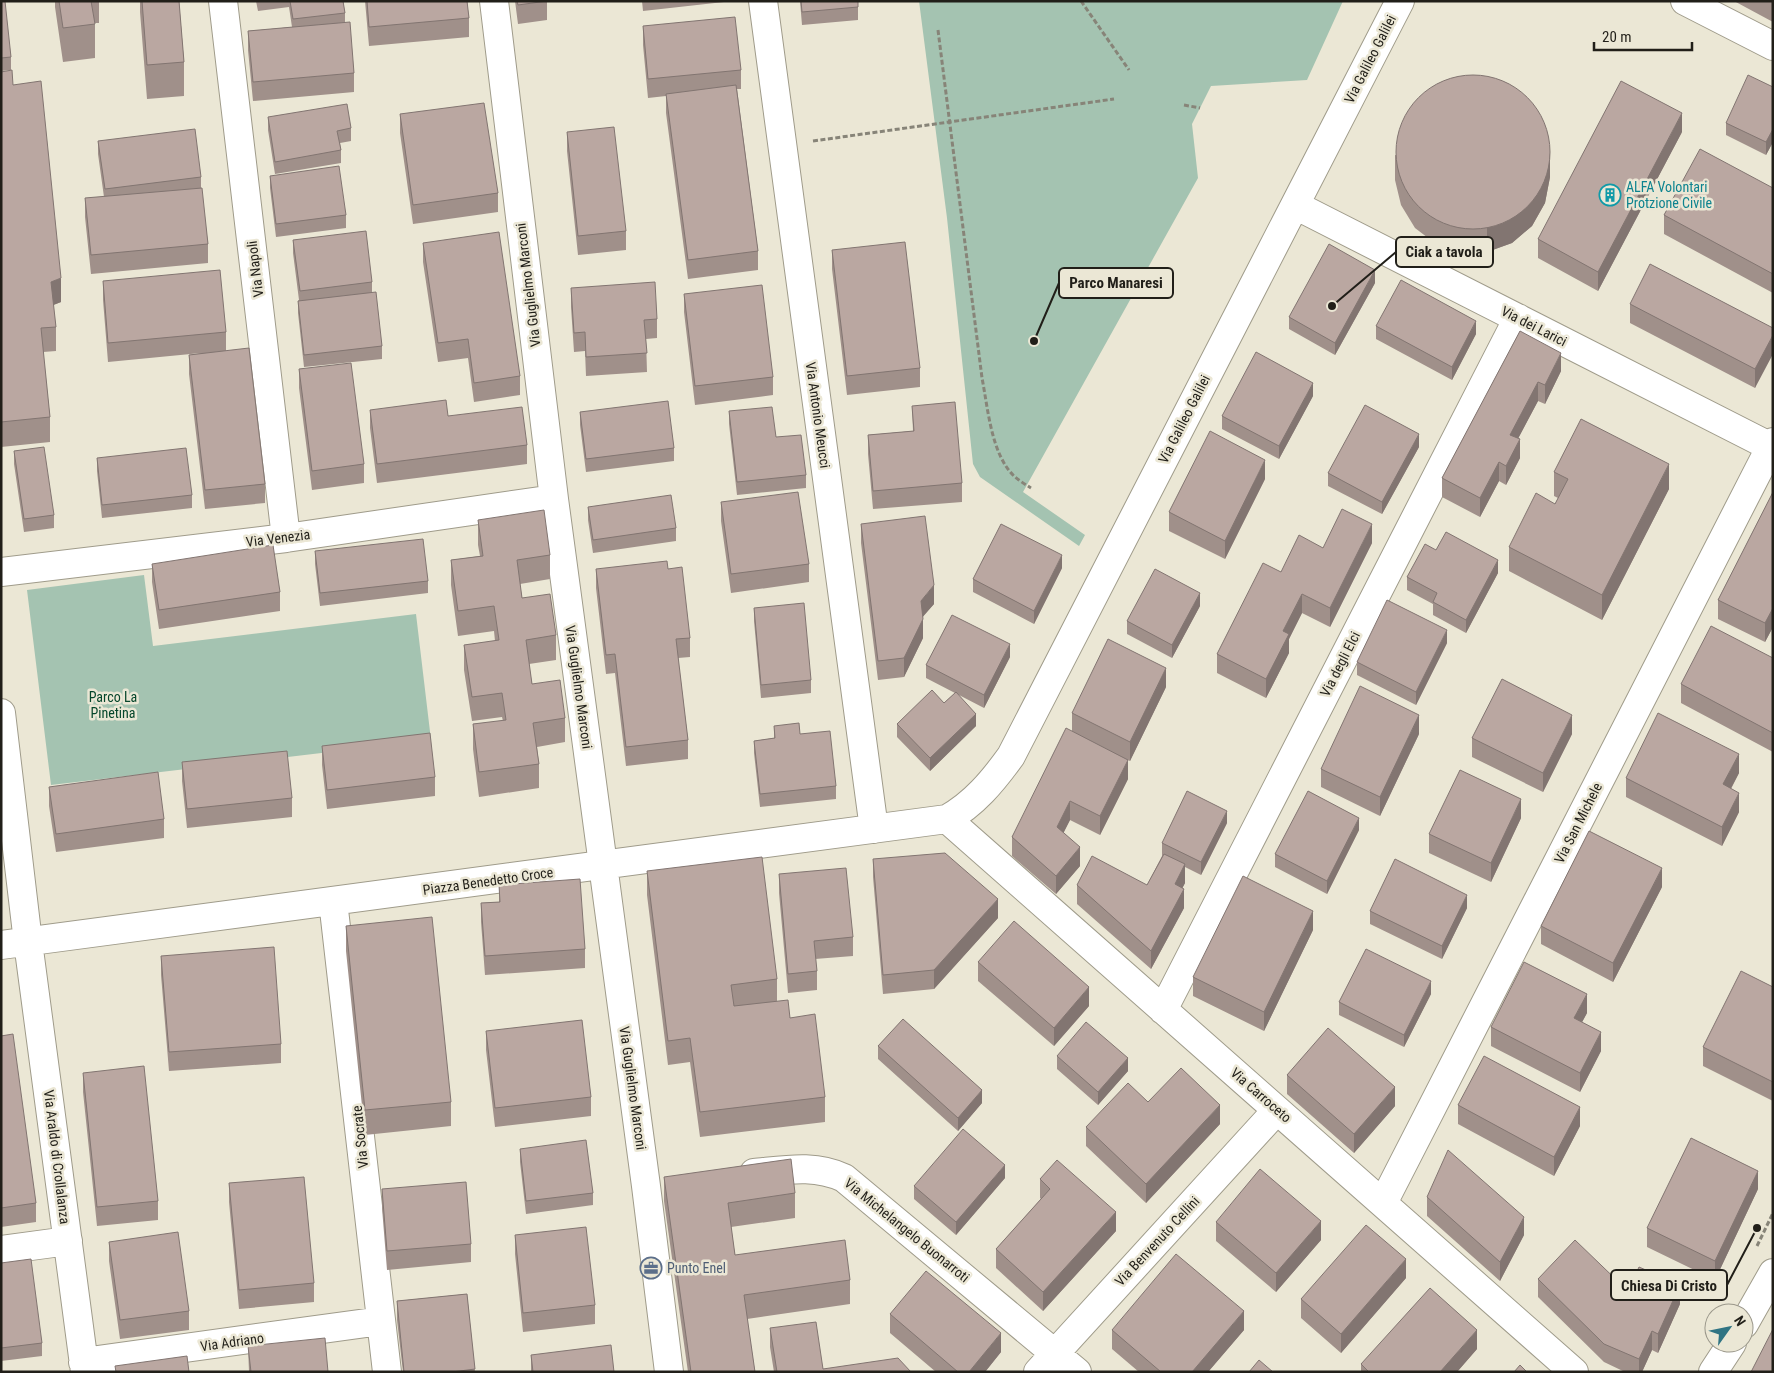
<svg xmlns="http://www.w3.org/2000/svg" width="1774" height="1373" viewBox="0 0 1774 1373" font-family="'Roboto Condensed',sans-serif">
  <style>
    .green { fill: #a4c3b1 }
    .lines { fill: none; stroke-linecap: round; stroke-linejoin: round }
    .minor-casing { stroke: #9f9b8a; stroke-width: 30 }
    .path { stroke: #878478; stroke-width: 3; stroke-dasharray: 5 2.5; stroke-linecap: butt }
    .minor { stroke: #fff; stroke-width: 28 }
    .wall { fill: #a0908a }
    .shaded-wall { fill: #827571 }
    .building { fill: #baa7a1; stroke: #827571 }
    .labels { text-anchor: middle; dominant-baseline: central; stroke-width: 5; stroke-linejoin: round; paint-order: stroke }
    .street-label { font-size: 14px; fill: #211f19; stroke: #ebe7d5 }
    .culture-label { font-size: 14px; fill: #0d838f; stroke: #ebe7d5; text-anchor: start }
    .park-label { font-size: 14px; fill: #05462b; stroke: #ebe7d5 }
    .service-label { font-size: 14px; fill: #4e5e75; stroke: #ebe7d5; text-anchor: start }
    .leader { fill: none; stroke: #211f19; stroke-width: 2 }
    .callout-dot { fill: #211f19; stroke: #ebe7d5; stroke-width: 2 }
    .callout { fill: #ebe7d5; stroke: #211f19; stroke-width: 2 }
    .callout-label { font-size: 15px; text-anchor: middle; font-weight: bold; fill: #211f19 }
  </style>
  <rect width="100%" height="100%" fill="#ebe7d5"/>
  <path class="green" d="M919,1H1343L1307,80L1211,86L1192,124L1198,178L1023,492L1085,535L1079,546L980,477L973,464L947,218Z
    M144,575L153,646L416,614L431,740L51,785L27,590Z"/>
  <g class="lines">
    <g class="minor-casing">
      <path id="minor" d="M223,1L286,538
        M494,1L554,499L646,1186L669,1372
        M763,1L874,829
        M1685,1L1773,46
        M1295,205L1773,448
        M1,572L286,538L554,499
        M1,713L28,942L85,1372
        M947,819L1574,1372
        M333,901L387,1372
        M1,945L947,819C974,804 993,781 1011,756L1400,1
        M1163,1010L1518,318
        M754,1173C785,1170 815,1164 844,1178L1077,1372
        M1383,1203L1773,442
        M1,1250L68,1241
        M1744,1324L1773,1273
        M83,1362L381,1321
        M1038,1372L1277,1110
        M1713,1372L1732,1343"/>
    </g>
    <path class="path" d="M1081,1L1129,70
      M938,30L982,378C988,408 991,455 1015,477C1020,481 1026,485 1031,488
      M1184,105L1200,108
      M813,141L1114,99
      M1757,1246L1773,1213"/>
    <use href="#minor" class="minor"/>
  </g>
  <path class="wall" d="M1,1L11,57V70L1,71Z
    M55,1H99V23H95V58L63,62L55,7Z
    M140,1H179L184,62V96L147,99L140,12Z
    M256,1H343L345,13V23L354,73V92L253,101L248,50V31L292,27L289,7L258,11Z
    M365,1H467L469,18V37L369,46Z
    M515,1H547V20L518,24Z
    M642,1H733L643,11Z
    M800,1H858V20L802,25Z
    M1734,1H1773V22Z
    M643,26L741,70V89H737L758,251V270L688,279L666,113V96L648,98L643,45Z
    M1,72L13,85L61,302L53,305L56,327V351L43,352L50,417V442L1,447Z
    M1773,87V142L1766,155L1726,135V123Z
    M400,114L498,193V212L413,224L400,133Z
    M268,117L351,128V141L340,143L341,150V163L275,174L268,130Z
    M567,132L626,231V250L578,255L567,151Z
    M1682,132L1598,291L1538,258V239Z
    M98,141L201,177V188L208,244V263L91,274L85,217V198L104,197L98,154Z
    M1395,155L1550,177L1545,203L1532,226L1512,243L1487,252L1461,253L1436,244L1415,228L1401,205L1395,180Z
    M270,176L346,215V228L276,237L270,188Z
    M1773,188V293L1664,234V215Z
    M293,240L372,282V293L382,346V359L304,367L298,313V301L299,300L293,253Z
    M423,243L520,376V395L474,402L468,358L438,362L423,262Z
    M832,250L920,368V387L847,395L832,269Z
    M103,281L226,332V351L265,484V503L205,509L189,374V355L201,353L108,362L103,300Z
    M1375,283L1335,355L1289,329V317Z
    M571,288L657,319V338L646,339L647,372L586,376L585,351L574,352L571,307Z
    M684,294L773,377V395L695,405L684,312Z
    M1630,304L1773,328L1755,388L1630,323Z
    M1376,326L1476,334L1452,380L1376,339Z
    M1520,331L1561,371L1545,404L1538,401L1518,438L1520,458L1506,485L1499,481L1480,517L1442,497V478Z
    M299,369L364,464V483L312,490L299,388Z
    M1313,396L1279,459L1222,429V416Z
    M912,406L962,483V502L873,509L868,454V435L913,431Z
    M370,410L448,416L527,445V464L377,483L370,428Z
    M729,411L776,437L806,475V488L737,495L729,424Z
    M580,412L674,448V461L586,472L580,425Z
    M1419,447L1382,514L1328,486V473Z
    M14,451L54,515V528L24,532L14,464Z
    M97,458L192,495V508L102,518L97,471Z
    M1554,472L1669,489L1602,620L1509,571V547L1555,504L1558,498L1554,496Z
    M1265,479L1225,559L1169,531V512Z
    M1773,492V627L1765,642L1718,619V600Z
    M721,502L809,564V582L731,593L721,521Z
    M588,507L676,528V541L593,553L588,520Z
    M478,520L550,555V579L520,584L522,598L556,635V660L529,664L532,684L565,718V742L537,747L539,764V788L479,797L473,749V724L503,721L502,717L472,721L464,670V645L495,641L494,631L458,636L451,585V560L480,556L478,545Z
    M861,524L934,604L922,617L923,638L904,677L878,680L861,543Z
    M1372,543L1330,627L1302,613L1289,639V653L1266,698L1217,673V654L1281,572L1323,548Z
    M1436,550L1498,573L1466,633L1433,615V604L1407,590V577Z
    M315,551L428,581V593L320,606L315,564Z
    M152,564L280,592V611L159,629L152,582Z
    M1062,568L1034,624L973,592V579Z
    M596,569H668L690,638V657L678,658L688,740V759L626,766L615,673L606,674L596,588Z
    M1200,606L1172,658L1127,634V621Z
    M754,608L811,680V693L761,698L754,621Z
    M1447,643L1416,705L1357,675V662Z
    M1010,657L984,708L957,694L976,726L930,771L897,737V724L944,703L955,693L926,678V665Z
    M1773,658V752L1681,703V684Z
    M1166,687L1130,761L1128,760V779L1100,835L1070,820L1063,833L1080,866L1056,894L1012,856V837L1072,731V713Z
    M774,726L800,734L836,786V799L760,807L754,753V741L774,738Z
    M1419,734L1380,816L1321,787V769Z
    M1572,734L1543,792L1472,757V738Z
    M322,746L435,777V796L327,809L322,765Z
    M182,762L292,798V817L187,828L182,781Z
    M1739,773L1731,789L1739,812L1722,846L1626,797V778Z
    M49,787L164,819V838L56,852L49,806Z
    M1521,818L1491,882L1429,853V834Z
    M1227,823L1201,875L1185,867V883L1182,888L1184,908L1151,969L1077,904V885H1147L1162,856V843Z
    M1359,830L1327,894L1275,867V854Z
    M873,859L998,918L934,989L883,994L873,877Z
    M647,871L777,979V1001L790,1018L825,1097V1122L700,1137L690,1062L668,1065L647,895Z
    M779,874L853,937V956L815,959L817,971V990L788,993L779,893Z
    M499,885L585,949V968L485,975L481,922V903L499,902Z
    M1662,887L1613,982L1541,944V926Z
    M1467,908L1442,959L1370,924V911Z
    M1773,918V939H1772V920Z
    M346,926L451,1102V1126L365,1135L346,951Z
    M1313,930L1264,1031L1193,996V977Z
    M161,956L281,1044V1063L169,1071L161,975Z
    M978,962L1089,1006L1054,1046L978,981Z
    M1773,987V1101L1703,1066V1047Z
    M1431,994L1404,1047L1339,1015V1002Z
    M1587,1013L1582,1022L1601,1051L1580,1092L1491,1046V1027Z
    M486,1031L591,1097V1116L495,1127L486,1050Z
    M1,1036L36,1203V1222L1,1227Z
    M878,1046L982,1103L958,1131L878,1059Z
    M1057,1056L1128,1071L1098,1105L1057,1069Z
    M83,1073L158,1201V1220L97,1226L83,1092Z
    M1287,1075L1395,1106L1354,1153L1287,1094Z
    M1148,1102L1220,1124L1146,1203L1086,1146V1127Z
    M1458,1105L1580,1126L1554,1176L1458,1124Z
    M520,1149L593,1193V1205L526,1214L520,1162Z
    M664,1177L795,1193V1218L731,1227L735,1255L850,1280V1304L747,1319L755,1372H688L664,1201Z
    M1005,1178L956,1235L914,1199V1186Z
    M1040,1179L1116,1231L1043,1311L996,1268V1249L1041,1199L1040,1198Z
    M229,1183L314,1283V1302L239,1309L229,1202Z
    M382,1189L471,1244V1262L387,1270L382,1208Z
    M1758,1189L1715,1280L1647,1247V1228Z
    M1427,1197L1524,1235L1500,1281L1427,1216Z
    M1216,1222L1321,1240L1276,1292L1216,1241Z
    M515,1235L595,1305V1324L523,1332L515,1254Z
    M109,1242L189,1311V1330L120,1339L109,1261Z
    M1,1263L42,1343V1356L1,1361Z
    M1406,1278L1341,1353L1301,1318V1299Z
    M1538,1279L1628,1291L1680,1304L1658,1353L1652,1350L1642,1372H1625L1604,1362L1538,1297Z
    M467,1294L475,1372H403L397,1320V1301Z
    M890,1314L1001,1352L985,1372H936L890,1333Z
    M770,1328L823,1369L911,1372H774L770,1347Z
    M1112,1330H1244L1208,1372H1139L1112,1349Z
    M248,1346L328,1372H249Z
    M1477,1349L1457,1372H1361V1364Z
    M531,1355L614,1372H531Z"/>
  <path class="shaded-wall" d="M1682,113V132L1598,291V272Z
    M1773,129V142L1766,155V142Z
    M1550,153V177L1545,203L1532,226L1512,243L1487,252V228Z
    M1375,270V283L1335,355V343Z
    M61,278V302L51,306V282Z
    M1476,321V334L1452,380V367Z
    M1773,335V354L1755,388V369Z
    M1561,353V371L1545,404V385Z
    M1538,382V401L1510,454V435Z
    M1313,383V396L1279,459V446Z
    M1419,434V447L1382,514V502Z
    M1520,439V458L1506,485V466Z
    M1265,460V479L1225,559V541Z
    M1499,462V481L1480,517V498Z
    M1669,464V489L1602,620V595Z
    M1372,524V543L1330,627V608Z
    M1062,555V568L1034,624V611Z
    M1498,560V573L1466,633V620Z
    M934,585V604L921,619V601Z
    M1200,593V606L1172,658V645Z
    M1302,594V613L1289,639V653L1266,698V679L1283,631Z
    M1773,608V627L1765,642V623Z
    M923,619V638L904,677V658Z
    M1447,630V643L1416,705V692Z
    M1010,644V657L984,708V695Z
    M1166,668V687L1130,761V742Z
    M976,714V726L930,771V758Z
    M1419,715V734L1380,816V797Z
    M1572,715V734L1543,792V773Z
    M1739,754V773L1723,803V784Z
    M1128,760V779L1100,835V816Z
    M1739,793V812L1722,846V827Z
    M1521,799V818L1491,882V863Z
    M1070,801V820L1057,846V827Z
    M1227,811V823L1201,875V862Z
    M1359,818V830L1327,894V881Z
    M1080,847V866L1056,894V876Z
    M1185,864V883L1175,903V884Z
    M1662,868V887L1613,982V963Z
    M1184,889V908L1151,969V951Z
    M1467,895V908L1442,959V946Z
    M998,899V918L934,989V970Z
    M1313,911V930L1264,1031V1012Z
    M1431,981V994L1404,1047V1035Z
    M1089,987V1006L1054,1046V1028Z
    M1587,994V1013L1574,1037V1018Z
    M1601,1032V1051L1580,1092V1073Z
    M1128,1058V1071L1098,1105V1092Z
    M1395,1087V1106L1354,1153V1134Z
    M982,1090V1103L958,1131V1118Z
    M1220,1105V1124L1146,1203V1184Z
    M1580,1107V1126L1554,1176V1157Z
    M1005,1165V1178L956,1235V1222Z
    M1758,1171V1189L1715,1280V1261Z
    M1116,1212V1231L1043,1311V1292Z
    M1524,1217V1235L1500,1281V1262Z
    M1321,1221V1240L1276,1292V1273Z
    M1406,1259V1278L1341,1353V1334Z
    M1680,1285V1304L1658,1353V1334Z
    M1244,1311V1330L1208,1372H1192Z
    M1477,1330V1349L1457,1372H1440Z
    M1652,1331V1350L1642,1372H1639V1359Z
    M1001,1333V1352L985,1372H969Z"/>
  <path class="building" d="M1,1H5L11,57L1,58Z
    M59,1H91L95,24L63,28Z
    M142,1H179L184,62L147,65Z
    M290,1H343L345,13L293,19Z
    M367,1H467L469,18L369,27Z
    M517,1H547L518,5Z
    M801,1H858V7L802,12Z
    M735,17L741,70L648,79L643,26Z
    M350,22L354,73L253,82L248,31Z
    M12,70L13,85L41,81L61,278L51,282L56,327L41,328L50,417L1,422V72Z
    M1748,75L1773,87V129L1766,142L1726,123Z
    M1396 152a77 77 0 1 1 154 0a77 77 0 1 1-154 0Z
    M1621,81L1682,113L1598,272L1538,239Z
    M736,85L758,251L688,260L666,94Z
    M484,103L498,193L413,205L400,114Z
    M347,104L351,128L337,131L341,150L275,162L268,117Z
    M614,127L626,231L578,236L567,132Z
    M195,129L201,177L105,189L98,141Z
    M1700,149L1773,188V274L1664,215Z
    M339,166L346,215L276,224L270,176Z
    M202,188L208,244L91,255L85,198Z
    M366,231L372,282L300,291L293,240Z
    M499,232L520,376L474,383L468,339L438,343L423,243Z
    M905,242L920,368L847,376L832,250Z
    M1329,244L1375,270L1335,343L1289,317Z
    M1650,264L1773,328V335L1755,369L1630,304Z
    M220,270L226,332L108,343L103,281Z
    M1401,280L1476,321L1452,367L1376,326Z
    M655,282L657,319L644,320L647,353L586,357L585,332L574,333L571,288Z
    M762,285L773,377L695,386L684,294Z
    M376,292L382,346L304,355L298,301Z
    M1520,331L1561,353L1545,385L1538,382L1510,435L1520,439L1506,466L1499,462L1480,498L1442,478Z
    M249,348L265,484L205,490L189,355Z
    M1256,352L1313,383L1279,446L1222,416Z
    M351,363L364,464L312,471L299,369Z
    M446,400L448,416L522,407L527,445L377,464L370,410Z
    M668,401L674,448L586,459L580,412Z
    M955,402L962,483L873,491L868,435L914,431L912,406Z
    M1365,405L1419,434L1382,502L1328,473Z
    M772,407L776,437L801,435L806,475L737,482L729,411Z
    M1581,419L1669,464L1602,595L1509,547L1536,493L1555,504L1568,479L1554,472Z
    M1210,431L1265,460L1225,541L1169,512Z
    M44,447L54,515L24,519L14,451Z
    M186,448L192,495L102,505L97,458Z
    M798,492L809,564L731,574L721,502Z
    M1773,492V608L1765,623L1718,600Z
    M671,495L676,528L593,540L588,507Z
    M1342,509L1372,524L1330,608L1302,594L1283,631L1289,634L1266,679L1217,654L1263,563L1281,572L1299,535L1323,548Z
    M544,510L550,555L517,560L522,598L550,594L556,635L526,640L532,684L560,680L565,718L533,723L539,764L479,772L473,724L506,720L502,693L472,697L464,645L499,640L494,606L458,611L451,560L483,556L478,520Z
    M925,516L934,585L921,601L923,619L904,658L878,661L861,524Z
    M1001,524L1062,555L1034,611L973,579Z
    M1446,532L1498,560L1466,620L1433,602L1437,593L1407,577L1425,544L1436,550Z
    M423,539L428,581L320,593L315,551Z
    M273,545L280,592L159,610L152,564Z
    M667,561L668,569L682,567L690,638L676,639L688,740L626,747L615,654L606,655L596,569Z
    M1155,569L1200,593L1172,645L1127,621Z
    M1387,600L1447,630L1416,692L1357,662Z
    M804,603L811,680L761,685L754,608Z
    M952,615L1010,644L984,695L926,665Z
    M1711,626L1773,658V733L1681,684Z
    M1108,639L1166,668L1130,742L1072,713Z
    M1502,679L1572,715L1543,773L1472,738Z
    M1360,686L1419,715L1380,797L1321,769Z
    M932,690L944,703L956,692L976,714L930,758L897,724Z
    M1658,713L1739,754L1723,784L1739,793L1722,827L1626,778Z
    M799,723L800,734L830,731L836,786L760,794L754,741L775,738L774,726Z
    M1066,728L1128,760L1100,816L1070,801L1057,827L1080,847L1056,876L1012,837Z
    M430,733L435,777L327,790L322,746Z
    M287,751L292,798L187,809L182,762Z
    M1460,770L1521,799L1491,863L1429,834Z
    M158,772L164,819L56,834L49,787Z
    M1187,791L1227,811L1201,862L1162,843Z
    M1308,791L1359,818L1327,881L1275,854Z
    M1589,831L1662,868L1613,963L1541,926Z
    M945,853L998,899L934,970L883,975L873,859Z
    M1164,854L1185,864L1175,884L1184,889L1151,951L1077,885L1092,856L1147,885Z
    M762,857L777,979L731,985L734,1006L788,1000L790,1018L815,1014L825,1097L700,1112L690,1038L668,1041L647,871Z
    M1395,859L1467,895L1442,946L1370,911Z
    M846,868L853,937L814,941L817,971L788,974L779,874Z
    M1243,876L1313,911L1264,1012L1193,977Z
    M580,879L585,949L485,956L481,903L500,902L499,885Z
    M432,917L451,1102L365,1110L346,926Z
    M1014,921L1089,987L1054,1028L978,962Z
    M274,947L281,1044L169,1052L161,956Z
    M1366,949L1431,981L1404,1035L1339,1002Z
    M1524,962L1587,994L1574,1018L1601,1032L1580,1073L1491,1027Z
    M1741,971L1773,987V1082L1703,1047Z
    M903,1019L982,1090L958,1118L878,1046Z
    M582,1020L591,1097L495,1108L486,1031Z
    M1086,1022L1128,1058L1098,1092L1057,1056Z
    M1328,1028L1395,1087L1354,1134L1287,1075Z
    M13,1034L36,1203L1,1208V1036Z
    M1484,1056L1580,1107L1554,1157L1458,1105Z
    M144,1066L158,1201L97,1207L83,1073Z
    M1181,1068L1220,1105L1146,1184L1086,1127L1128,1083L1148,1102Z
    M963,1129L1005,1165L956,1222L914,1186Z
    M1691,1138L1758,1171L1715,1261L1647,1228Z
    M586,1140L593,1193L526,1201L520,1149Z
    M1448,1150L1524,1217L1500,1262L1427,1197Z
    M791,1159L795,1193L728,1203L735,1255L845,1240L850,1280L744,1295L755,1372H691L664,1177Z
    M1057,1160L1116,1212L1043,1292L996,1249L1050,1189L1040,1179Z
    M1260,1169L1321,1221L1276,1273L1216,1222Z
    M304,1177L314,1283L239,1290L229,1183Z
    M466,1182L471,1244L387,1251L382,1189Z
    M1366,1225L1406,1259L1341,1334L1301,1299Z
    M586,1227L595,1305L523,1313L515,1235Z
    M178,1232L189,1311L120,1320L109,1242Z
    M1575,1240L1628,1291L1639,1267L1680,1285L1658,1334L1652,1331L1639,1359L1604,1344L1538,1279Z
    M1176,1254L1244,1311L1192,1372H1161L1112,1330Z
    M31,1259L42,1343L1,1348V1263Z
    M926,1271L1001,1333L969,1372H958L890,1314Z
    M1430,1288L1477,1330L1440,1372H1369L1361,1364Z
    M467,1294L475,1369L452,1372H404L397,1301Z
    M816,1322L823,1369L898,1358L911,1372H777L770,1328Z
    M1773,1329V1372H1751Z
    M325,1338L328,1372H251L248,1346Z
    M611,1345L614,1372H533L531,1355Z
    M187,1356L189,1372H116L115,1366Z
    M1259,1360L1273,1372H1249Z
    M1520,1365L1527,1372H1514Z"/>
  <defs>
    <g id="building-ring" transform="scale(1.125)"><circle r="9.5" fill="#ebe7d5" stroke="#0f9aa8" stroke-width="1.5"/><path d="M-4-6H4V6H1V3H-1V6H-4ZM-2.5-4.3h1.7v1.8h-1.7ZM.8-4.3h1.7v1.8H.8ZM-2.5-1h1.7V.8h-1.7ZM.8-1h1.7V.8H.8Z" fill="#0f9aa8"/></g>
    <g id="office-ring" transform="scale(1.125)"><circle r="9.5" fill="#ebe7d5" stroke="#5c6f8a" stroke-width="1.5"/><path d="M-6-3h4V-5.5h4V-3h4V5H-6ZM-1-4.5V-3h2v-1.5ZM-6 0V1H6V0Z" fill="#5c6f8a"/></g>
  </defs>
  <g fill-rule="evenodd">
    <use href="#building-ring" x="1610" y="195"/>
    <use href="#office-ring" x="651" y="1268"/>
  </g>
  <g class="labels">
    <g class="street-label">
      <text transform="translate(1370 59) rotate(-63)">Via Galileo Galilei</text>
      <text transform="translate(255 269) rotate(-97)">Via Napoli</text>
      <text transform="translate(528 285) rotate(-97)">Via Guglielmo Marconi</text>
      <text transform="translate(1534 326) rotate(27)">Via dei Larici</text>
      <text transform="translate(818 415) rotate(82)">Via Antonio Meucci</text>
      <text transform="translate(1184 419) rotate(-63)">Via Galileo Galilei</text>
      <text transform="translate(278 538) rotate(-7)">Via Venezia</text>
      <text transform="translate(1340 664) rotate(-63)">Via degli Elci</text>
      <text transform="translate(579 687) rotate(82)">Via Guglielmo Marconi</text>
      <text transform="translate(1578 823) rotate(-63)">Via San Michele</text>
      <text transform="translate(488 881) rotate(-8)">Piazza Benedetto Croce</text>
      <text transform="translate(633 1088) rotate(82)">Via Guglielmo Marconi</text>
      <text transform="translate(1261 1095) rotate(41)">Via Carroceto</text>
      <text transform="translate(360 1137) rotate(-96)">Via Socrate</text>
      <text transform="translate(57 1157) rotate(83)">Via Araldo di Crollalanza</text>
      <text transform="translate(907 1230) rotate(39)">Via Michelangelo Buonarroti</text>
      <text transform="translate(1157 1241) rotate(-47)">Via Benvenuto Cellini</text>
      <text transform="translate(232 1342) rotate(-8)">Via Adriano</text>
    </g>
    <g class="culture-label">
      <text x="1626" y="187">ALFA Volontari<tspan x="1626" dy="16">Protzione Civile</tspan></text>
    </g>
    <g class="park-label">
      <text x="113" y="697">Parco La<tspan x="113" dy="16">Pinetina</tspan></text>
    </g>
    <g class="service-label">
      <text x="667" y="1268">Punto Enel</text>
    </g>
  </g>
  <path class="leader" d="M1332 306L1396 252M1034 341L1059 283M1757 1228L1727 1285"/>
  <g class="callout-dot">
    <circle cx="1332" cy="306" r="5"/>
    <circle cx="1034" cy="341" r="5"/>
    <circle cx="1757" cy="1228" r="5"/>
  </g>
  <g class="callout">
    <rect x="1396" y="237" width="97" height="30" rx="5"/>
    <rect x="1059" y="268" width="114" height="30" rx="5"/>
    <rect x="1611" y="1270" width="116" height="30" rx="5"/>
  </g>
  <g class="callout-label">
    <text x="1444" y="257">Ciak a tavola</text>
    <text x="1116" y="288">Parco Manaresi</text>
    <text x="1669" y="1291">Chiesa Di Cristo</text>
  </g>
  <rect width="1774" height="1373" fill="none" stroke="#211f19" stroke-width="5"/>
  <g transform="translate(1729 1328) rotate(57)"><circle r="24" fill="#ebe7d5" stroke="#9a978a"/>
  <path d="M0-4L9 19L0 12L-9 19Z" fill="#307483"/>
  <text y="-8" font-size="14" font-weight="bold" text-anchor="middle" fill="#211f19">N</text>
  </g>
  <path d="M1594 42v8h98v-8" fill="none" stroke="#211f19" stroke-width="2.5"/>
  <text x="1602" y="42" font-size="15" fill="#211f19" stroke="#ebe7d5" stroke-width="4" paint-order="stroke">20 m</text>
</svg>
